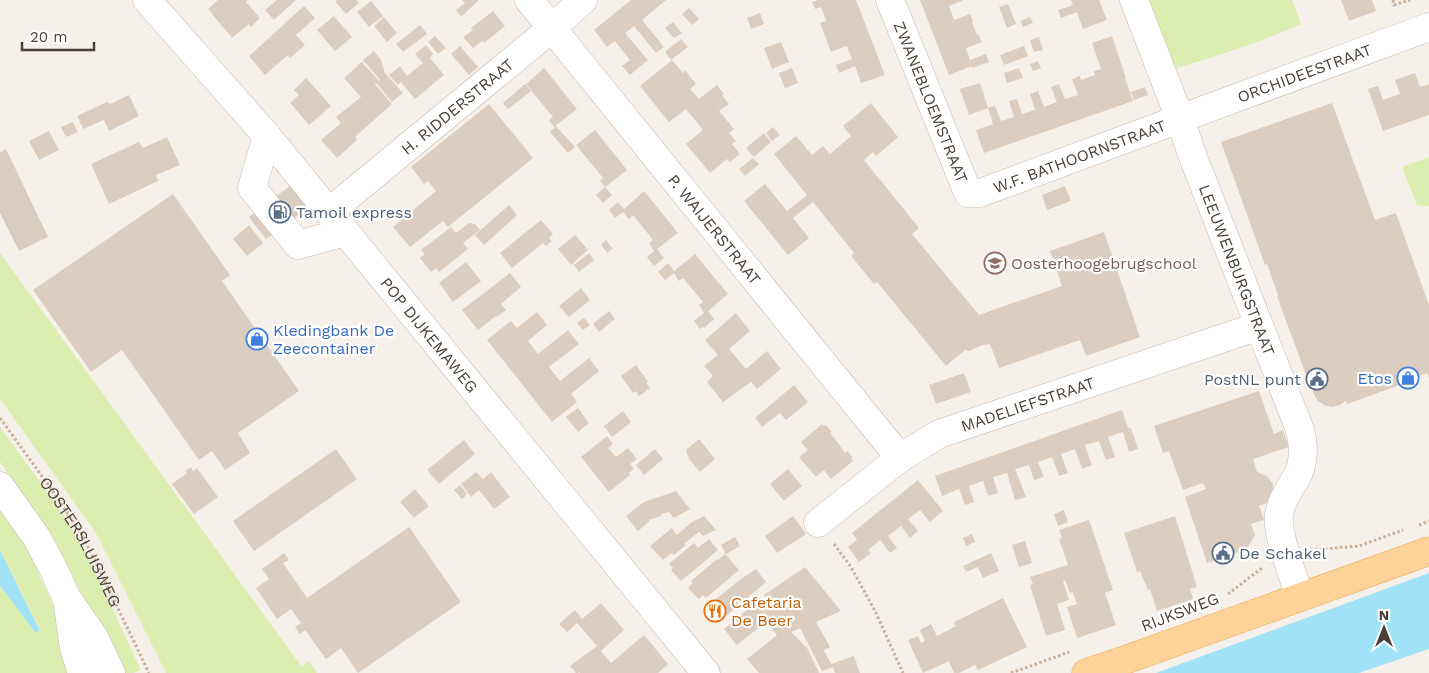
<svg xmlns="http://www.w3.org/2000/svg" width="1429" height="673" viewBox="0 0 1429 673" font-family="'Work Sans',sans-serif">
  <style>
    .green { fill: #dbedaf }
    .water { fill: #a2e2f7 }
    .building { fill: #dccdc1 }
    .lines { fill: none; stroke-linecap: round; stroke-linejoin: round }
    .minor-casing { stroke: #c6b9ae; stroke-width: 29 }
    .major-casing { stroke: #eeac5f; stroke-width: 29 }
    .path { stroke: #c6b09b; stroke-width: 3; stroke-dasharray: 2.5 2.5; stroke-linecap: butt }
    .minor { stroke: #fff; stroke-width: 28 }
    .major { stroke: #ffd29a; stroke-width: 28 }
    .labels { text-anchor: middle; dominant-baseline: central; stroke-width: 4.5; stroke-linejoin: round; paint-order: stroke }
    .street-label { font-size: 16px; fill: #4b4037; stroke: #fff }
    .service-label { font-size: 16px; fill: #4e5e75; stroke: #fff; text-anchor: start }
    .education-label { font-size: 16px; fill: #785e54; stroke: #fff; text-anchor: start }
    .shop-label { font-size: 16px; fill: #366cbe; stroke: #fff; text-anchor: start }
    .food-label { font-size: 16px; fill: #c56008; stroke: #fff; text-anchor: start }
  </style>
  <rect width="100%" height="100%" fill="#f6f0ea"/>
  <path class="green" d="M1142,0H1292L1301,24C1259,43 1215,56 1171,70Z
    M1429,157V206L1417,205L1402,167Z
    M0,253L302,667L309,661L317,673H166L96,533L0,399Z
    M0,427C22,458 46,488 66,520C96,568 117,620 141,670L133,673H121L54,538L0,462Z
    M0,506L23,540L50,598L74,673H0V586L35,632L40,630L0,550Z"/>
  <path class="water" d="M0,550L40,631L35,632L0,586Z
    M1429,573V649L1359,673H1156Z"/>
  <path class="building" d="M218,0H248L246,2L260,18L251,27L249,24L232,38L208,9Z
    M277,0H296L274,20L265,10Z
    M337,0H356L359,3L346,14L335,1Z
    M462,0H479L461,17L456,10L465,3Z
    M631,0H666L642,20L664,47L656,53L634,26L625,33L648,60L630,75L622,66L630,60L615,41L607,47L594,30Z
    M818,0H856L885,75L861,83L855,66L839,73L836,65L852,59L847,46L831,52L820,23L826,21L821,7L815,9L812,2Z
    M920,0H964L949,6L954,20L970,14L973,21L972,22L977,35H979L982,42L966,48L970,60L986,54L989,62L972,68V66L949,75Z
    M1071,0H1099L1107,20L1083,29L1077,12L1061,18L1058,10L1073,5Z
    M1341,0H1372L1376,11L1349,21Z
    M371,1L383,16L369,27L357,12Z
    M1008,4L1016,24L1007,28L999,7Z
    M304,6L315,18L296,35L305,45L290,58L288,55L265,75L249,56Z
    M689,8L699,19L692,25L682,14Z
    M493,11L505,26L484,43L482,41L473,48L463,37L473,30L471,28Z
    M760,13L764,24L751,29L747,18Z
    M334,16L352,37L335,51L317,30Z
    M384,17L397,33L387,42L374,26Z
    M1030,17L1033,23L1023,27L1020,21Z
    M673,22L682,33L674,38L665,28Z
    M420,25L427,34L403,52L396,44Z
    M435,36L446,48L438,54L428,42Z
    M1112,36L1126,78L1125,79L1133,101L984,153L976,130L993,124L988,108L995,106L1001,121L1014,117L1009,101L1017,99L1022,114L1035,110L1030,94L1038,91L1044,107L1057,102L1051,87L1059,84L1065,99L1078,95L1072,79L1080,76L1081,80L1095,75L1094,71L1101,69L1092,43Z
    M1039,37L1043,50L1034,52L1030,40Z
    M681,39L688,47L671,60L665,52Z
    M781,42L789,62L772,69L764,48Z
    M426,45L433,54L430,58L444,75L415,99L401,82L398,85L389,75L400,66L407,76L423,63L415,54Z
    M460,46L478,67L469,75L451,54Z
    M1024,46L1028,56L1004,65L1000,55Z
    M374,51L381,60L385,73L403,93L392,102L376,83L375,84L392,104L355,137L357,140L337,158L321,140L341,123L336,117L361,97L344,78L362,62L379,81L380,80L363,60Z
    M672,60L683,73L685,70L696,84L690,89L699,99L717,85L724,94L722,95L729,104L719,111L734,129L729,133L736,141L732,144L740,154L730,162L727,159L710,173L686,144L703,130L686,109L669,122L640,86Z
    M1038,61L1041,68L1033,71L1030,64Z
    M544,68L577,109L554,127L549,120L553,117L526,84Z
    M792,68L798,83L785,88L779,73Z
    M1019,68L1023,78L1007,83L1004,73Z
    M1415,73L1420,87L1429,84V115L1383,131L1368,89L1378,86L1383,100L1400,94L1395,80Z
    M306,78L331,106L309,125L290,103L299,95L294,90Z
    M980,83L988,108L969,115L960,89Z
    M525,84L531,91L508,109L503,103Z
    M1145,87L1148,95L1134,100L1131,92Z
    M129,95L139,116L109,131L104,120L83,129L77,116L107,102L110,104Z
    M871,103L898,137L876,156L873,152L864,160L919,228L912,234L979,315L1062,286L1050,251L1104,232L1140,337L1086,356L1080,340L999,368L990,344L983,345L969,351L965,350L946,366L877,282L874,284L851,256L854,253L813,202L793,218L809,238L788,255L744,201L765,184L787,211L807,195L774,154L796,136L812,155L823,146L830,154L851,136L843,126Z
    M1332,103L1375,220L1396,213L1429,305V378L1427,373L1418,376L1419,378L1347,404L1346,401L1340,405L1331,407L1324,405L1318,401L1313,392V386H1310L1277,296L1278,295L1267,264L1265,265L1221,142Z
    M489,104L533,158L448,227L443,221L410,247L393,227L436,191L428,181L424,184L411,167Z
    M73,122L78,132L66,137L61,127Z
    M556,126L575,147L568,153L550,132Z
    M773,127L780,135L772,141L766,133Z
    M595,130L627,170L605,187L600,181L603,178L576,145Z
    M49,131L59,150L39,160L29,141Z
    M764,133L771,142L754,157L746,148Z
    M167,137L180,165L156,175L158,181L109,204L91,164L139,142L143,148Z
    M6,149L48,237L19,251L0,213V152Z
    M753,158L759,164L745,176L739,169Z
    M291,185L308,208L266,239L249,217Z
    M1065,186L1071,201L1047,210L1042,195Z
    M605,187L612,195L603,203L596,195Z
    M644,191L678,233L657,249L664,258L654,266L647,257L654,251L649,243L653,240L633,215L629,219L623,212L615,218L609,210L618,202L624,209Z
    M173,194L230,275L222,281L299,391L238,433L250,453L225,470L212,451L199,460L122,350L91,372L33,290Z
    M509,205L517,215L484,245L475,235Z
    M541,220L553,234L549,238L552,241L546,246L543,243L512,268L500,253Z
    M469,223L475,224L480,230L463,243L468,249L439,272L436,268L431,272L420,258L425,254L421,250L451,227L456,233Z
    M249,225L263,243L247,256L233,239Z
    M575,235L588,250L571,265L558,249Z
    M606,240L613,249L607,253L601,245Z
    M589,253L594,260L579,272L574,265Z
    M695,254L728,294L708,311L714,319L704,328L703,327L700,329L694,321L704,313L699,305L703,302L683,278L679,281L674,273L665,280L658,272L668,263L674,271Z
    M466,262L481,281L453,302L439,283Z
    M510,273L521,287L501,304L506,310L497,317L496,316L478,330L462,310Z
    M581,288L590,300L569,317L559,306Z
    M609,311L615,319L599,332L593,324Z
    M537,312L547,325L528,341L538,354L568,330L579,344L549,367L560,381L589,358L599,371L571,394L577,402L552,422L487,340L511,321L517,328Z
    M736,313L750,331L729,349L746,369L767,351L781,369L757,389L751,382L723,402L707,382L713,376L704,366L718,355L705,340Z
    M584,318L590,325L583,330L577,323Z
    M636,365L648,382L646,383L650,388L639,396L636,391L633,393L621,376Z
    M964,373L971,392L936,404L929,385Z
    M794,385L808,402L786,420L780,413L762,427L755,418Z
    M1259,391L1274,434L1283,430L1289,447L1253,459L1257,472L1267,476L1273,484V494L1269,502L1259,506L1264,520L1251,524L1255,535L1247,549L1207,563L1185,497L1206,489L1203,483L1183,490L1169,451L1163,453L1154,426Z
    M578,408L589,423L578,432L566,417Z
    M1122,410L1128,428H1131L1138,449L1129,452L1123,432L1108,437L1115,457L1106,460L1099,441L1085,445L1092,465L1082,469L1075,449L1061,454L1068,473L1059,476L1052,457L1038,462L1044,477L1034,480L1029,465L1015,469L1026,497L1015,500L1007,473L993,477L998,493L988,496L983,481L969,486L974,502L965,505L959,489L942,496L935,476Z
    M623,411L631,422L612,437L604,426Z
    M822,424L824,426L826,425L832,432L830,433L838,443L845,453L847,451L853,458L851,459L853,461L831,479L824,470L816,477L799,457L808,450L801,442Z
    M607,436L613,444L608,448L616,457L628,448L637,459L630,464L634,469L629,473L630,475L609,492L581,457Z
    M699,439L715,459L700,472L689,459L686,450Z
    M464,440L475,454L439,484L427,470Z
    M336,449L357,479L254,551L233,521Z
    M655,449L663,459L644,475L636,465Z
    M191,467L193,471L197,468L218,497L194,514L172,484L187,473L185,471Z
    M788,469L802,486L784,501L770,484Z
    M476,472L483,479L491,472L510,497L494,509L479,490L471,497L461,484Z
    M918,480L943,511L930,522L920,510L908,519L918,531L910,538L901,526L888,536L897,548L890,553L880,540L868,550L871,553L859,562L848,547L857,540L852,533Z
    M460,485L467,494L462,499L454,490Z
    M415,489L429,506L414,518L400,502Z
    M676,491L690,509L674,518L669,512L661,514V516L648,520L650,521L638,531L626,516L644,502Z
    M1064,510L1068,522L1058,526L1054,514Z
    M704,516L716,530L703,536L699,532L684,544L686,545L674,555L671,553L663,560L650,546L672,528L677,535L692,522Z
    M793,516L806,534L777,553L765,536Z
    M1175,516L1197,587L1190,589L1193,599L1157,611L1150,589L1148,590L1140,571L1137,572L1124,533Z
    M1089,520L1113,590L1105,593L1116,625L1077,638L1067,607L1077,604L1073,592L1070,593L1065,580L1063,581L1069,600L1057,604L1065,630L1046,636L1030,585L1033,584L1030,577L1068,565L1059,539L1062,538L1059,530Z
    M409,527L461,602L358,673L341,648L326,659L305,630L300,634L295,627L301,623L291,609L277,619L256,588L269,579L262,569L284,553L289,560L283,563L307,598Z
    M972,534L975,542L966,546L963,538Z
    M735,537L740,546L726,554L721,545Z
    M709,539L718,550L681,581L671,570L673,568L669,564L694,543L698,548Z
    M1025,541L1032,563L1019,567L1012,545Z
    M991,553L999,571L983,578L978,567L966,572L963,566Z
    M725,554L739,570L706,598L703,595L699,599L688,588L693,583L691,581L717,559L718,560Z
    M805,567L841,611L816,622L830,647L824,650L831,664L854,656L860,673H835L833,667L822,671L800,628L791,632L807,648L819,673H759L747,659L777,635L761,616L758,620L762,625L737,645L724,629L749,608L751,610L762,599L769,607L762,614L772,606L764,595Z
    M756,569L766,582L719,622L706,607L741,579Z
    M1003,598L1027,647L978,670L975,665L959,673H954L949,661L923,673L908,640L918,636L921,643L925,641L920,630L931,624L937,636L956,626L954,622Z
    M601,603L624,630L601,651L611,663L644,635L668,664L658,673H579L583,669L578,673H576L570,666L597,646L577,623L567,632L559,624L575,610L582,619Z"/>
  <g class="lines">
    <g class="minor-casing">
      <g id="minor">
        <path id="s2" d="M147,0L267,136L706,673"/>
        <path id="s3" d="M529,0L900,458"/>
        <path id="s4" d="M890,0L968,193H980L1244,95L1429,27"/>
        <path id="s5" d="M1134,0L1180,119L1193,157L1300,430C1304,446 1305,462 1297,476C1290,489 1281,500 1279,515C1276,535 1294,577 1300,597"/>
        <path d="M267,136L252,188L298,245L345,232"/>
        <path id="s6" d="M329,212L552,28L583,0"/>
        <path d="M0,486L37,538L55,572L66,597L95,639L111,673"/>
        <path id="s7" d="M818,523L900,458L939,434L1259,326"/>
        <path d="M68,606L74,648L82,673"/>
      </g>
    </g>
    <g class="major-casing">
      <path id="major" d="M1086,673L1125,660L1429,551"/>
    </g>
    <g class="path">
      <path d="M1393,0L1394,5L1410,0"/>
      <path id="s1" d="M0,418L54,493L81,533L99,569L149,673"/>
      <path d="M1419,525L1429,521"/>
      <path d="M834,544L851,567L875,611L903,673"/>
      <path d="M1310,550L1359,546L1403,530"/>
      <path d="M1228,594L1262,568"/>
      <path d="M1011,673L1069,652"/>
    </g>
    <use href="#minor" class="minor"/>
    <use href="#major" class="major"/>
  </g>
  <defs>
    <g id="fuel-ring" transform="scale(1.125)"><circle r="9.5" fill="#fff" stroke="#5c6f8a" stroke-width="1.5"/><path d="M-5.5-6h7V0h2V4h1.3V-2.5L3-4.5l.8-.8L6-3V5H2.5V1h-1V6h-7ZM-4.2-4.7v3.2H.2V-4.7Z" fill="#5c6f8a"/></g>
    <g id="school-ring" transform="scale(1.125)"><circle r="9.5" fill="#fff" stroke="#8d6e63" stroke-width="1.5"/><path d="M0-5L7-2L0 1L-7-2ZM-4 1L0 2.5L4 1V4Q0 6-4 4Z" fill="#8d6e63"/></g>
    <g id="shop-ring" transform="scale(1.125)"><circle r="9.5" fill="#fff" stroke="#3f7fe0" stroke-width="1.5"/><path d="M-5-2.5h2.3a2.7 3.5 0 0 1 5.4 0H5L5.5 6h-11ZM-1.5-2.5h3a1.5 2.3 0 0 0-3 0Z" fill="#3f7fe0"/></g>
    <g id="civic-ring" transform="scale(1.125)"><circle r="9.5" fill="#fff" stroke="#5c6f8a" stroke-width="1.5"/><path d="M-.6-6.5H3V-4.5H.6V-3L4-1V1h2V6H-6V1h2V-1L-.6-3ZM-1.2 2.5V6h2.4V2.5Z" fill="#5c6f8a"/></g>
    <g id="restaurant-ring" transform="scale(1.125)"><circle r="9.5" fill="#fff" stroke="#e8710a" stroke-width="1.5"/><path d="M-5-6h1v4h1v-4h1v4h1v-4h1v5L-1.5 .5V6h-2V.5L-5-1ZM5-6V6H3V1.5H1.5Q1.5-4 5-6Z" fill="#e8710a"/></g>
  </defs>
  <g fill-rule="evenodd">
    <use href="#fuel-ring" x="280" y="212"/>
    <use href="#school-ring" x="995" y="263"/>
    <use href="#shop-ring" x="257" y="339"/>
    <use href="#shop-ring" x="1408" y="378"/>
    <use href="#civic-ring" x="1317" y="379"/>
    <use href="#civic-ring" x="1223" y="553"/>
    <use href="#restaurant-ring" x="715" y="611"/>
  </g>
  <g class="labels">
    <g class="street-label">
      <text stroke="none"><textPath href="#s4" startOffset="566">ORCHIDEESTRAAT</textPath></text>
      <text stroke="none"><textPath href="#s4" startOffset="110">ZWANEBLOEMSTRAAT</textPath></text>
      <text stroke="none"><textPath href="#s6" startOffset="166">H. RIDDERSTRAAT</textPath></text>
      <text stroke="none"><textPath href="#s4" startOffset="326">W.F. BATHOORNSTRAAT</textPath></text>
      <text stroke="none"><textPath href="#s3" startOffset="295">P. WAIJERSTRAAT</textPath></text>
      <text stroke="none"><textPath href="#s5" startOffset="289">LEEUWENBURGSTRAAT</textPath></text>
      <text stroke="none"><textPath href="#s2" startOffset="438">POP DIJKEMAWEG</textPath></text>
      <text stroke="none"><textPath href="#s7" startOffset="244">MADELIEFSTRAAT</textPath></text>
      <text stroke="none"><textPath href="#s1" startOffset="148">OOSTERSLUISWEG</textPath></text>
      <text transform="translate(1180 612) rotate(-21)">RIJKSWEG</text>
    </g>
    <g class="service-label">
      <text x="296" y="212">Tamoil express</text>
      <text x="1301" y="379" text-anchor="end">PostNL punt</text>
      <text x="1239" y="553">De Schakel</text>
    </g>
    <g class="education-label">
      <text x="1011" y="263">Oosterhoogebrugschool</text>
    </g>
    <g class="shop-label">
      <text x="273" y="330">Kledingbank De<tspan x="273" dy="18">Zeecontainer</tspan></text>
      <text x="1392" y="378" text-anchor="end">Etos</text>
    </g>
    <g class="food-label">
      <text x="731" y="602">Cafetaria<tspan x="731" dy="18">De Beer</tspan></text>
    </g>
  </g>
  <g transform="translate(1384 628)" stroke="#ffffff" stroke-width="4" paint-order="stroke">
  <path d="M0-4L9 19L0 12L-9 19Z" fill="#4b4037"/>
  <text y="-8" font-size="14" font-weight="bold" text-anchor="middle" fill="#4b4037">N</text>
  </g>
  <path d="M22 42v8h72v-8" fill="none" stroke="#4b4037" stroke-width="2.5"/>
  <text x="30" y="42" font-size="15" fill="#4b4037" stroke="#ffffff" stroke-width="4" paint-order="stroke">20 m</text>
</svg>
